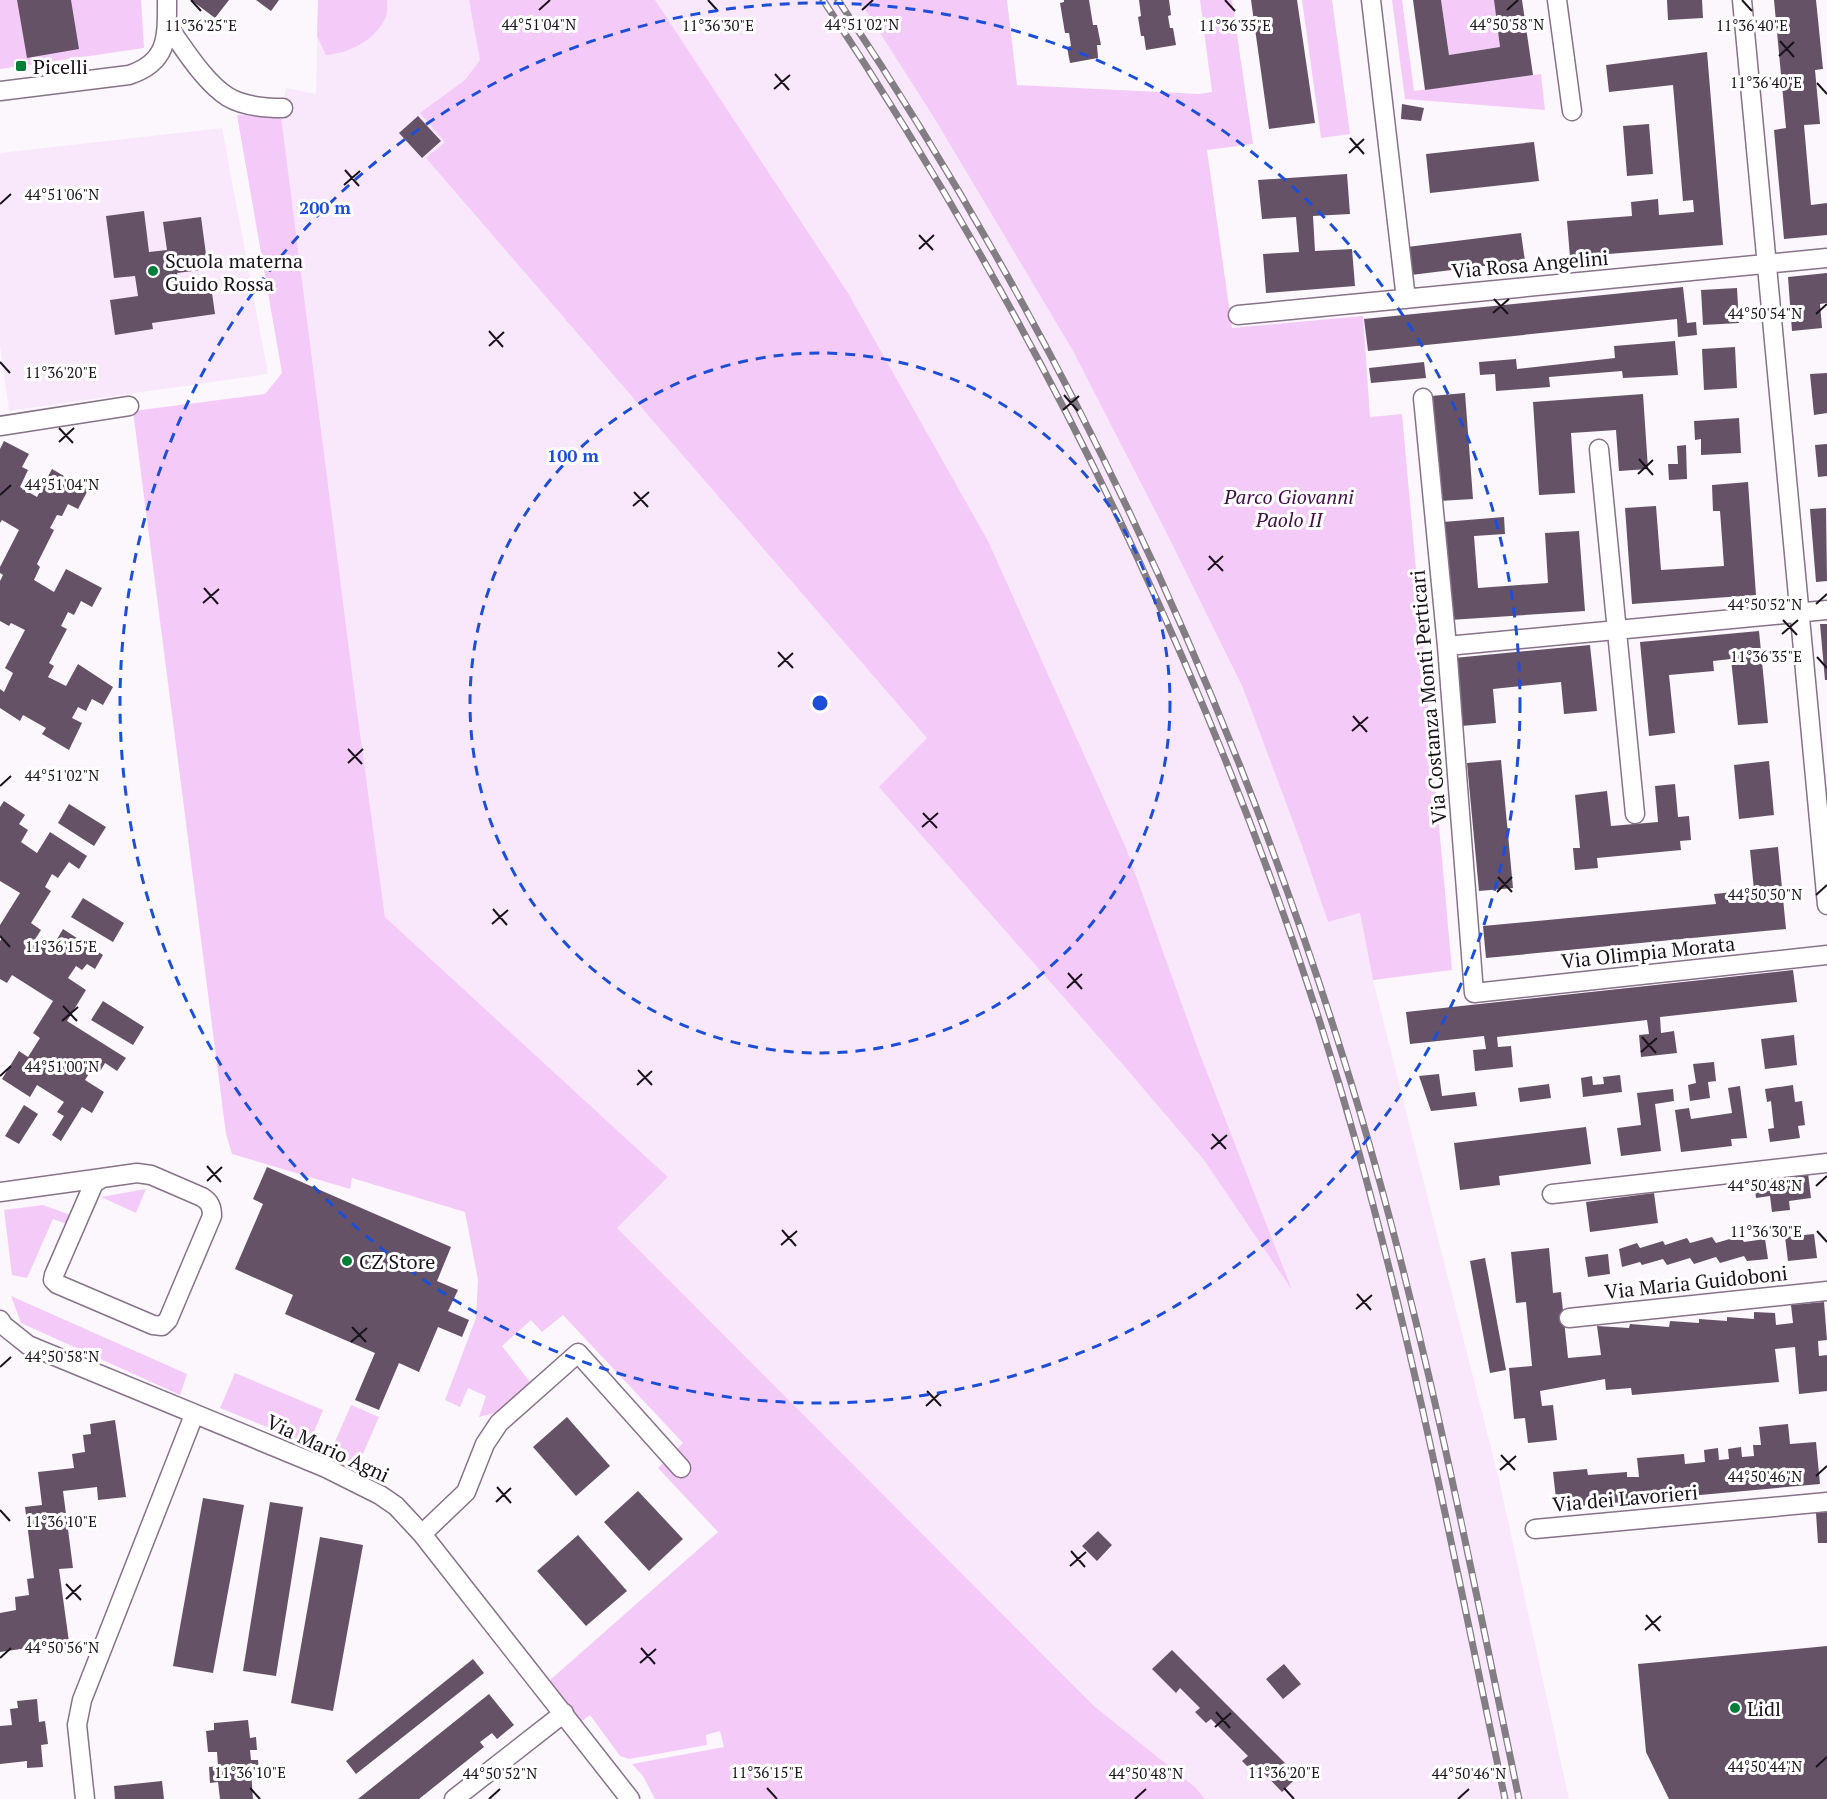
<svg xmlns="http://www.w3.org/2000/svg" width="1827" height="1799" viewBox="0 0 1827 1799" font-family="'PT Serif',serif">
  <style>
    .built { fill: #f9e8fb }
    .green { fill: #f4cbf8 }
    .building { fill: #655267 }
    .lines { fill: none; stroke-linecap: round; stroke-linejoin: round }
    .street-casing { stroke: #877289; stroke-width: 21 }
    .street { stroke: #fff; stroke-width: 18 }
    .rail-casing { stroke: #837e84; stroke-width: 7 }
    .rail { stroke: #fff; stroke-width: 4.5; stroke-dasharray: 14; stroke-linecap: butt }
    .ticks { fill: none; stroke: #1a131b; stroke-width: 2 }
    .ring { fill: none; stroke: #1d4ed8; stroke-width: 3; stroke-dasharray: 10 8 }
    .poi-dot { fill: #007e37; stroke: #fff; stroke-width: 2 }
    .labels { text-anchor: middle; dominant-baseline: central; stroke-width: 6; stroke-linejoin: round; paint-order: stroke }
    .poi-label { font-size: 20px; fill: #1a131b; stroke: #fff; text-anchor: start }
    .street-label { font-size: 20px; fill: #1a131b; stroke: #fff }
    .park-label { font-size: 20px; font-style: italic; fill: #421149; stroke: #fff }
    .ticks-label { font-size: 15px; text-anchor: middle; fill: #1a131b; stroke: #fff; stroke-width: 6; stroke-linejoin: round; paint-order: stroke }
    .centre { fill: #1d4ed8; stroke: #fff; stroke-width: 3 }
    .ring-label { font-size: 18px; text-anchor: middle; font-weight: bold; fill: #1d4ed8; stroke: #fff; stroke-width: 6; stroke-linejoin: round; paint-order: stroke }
  </style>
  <rect width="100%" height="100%" fill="#fbf7fc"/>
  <path class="built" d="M318,0H859L936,121L1073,351L1167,534L1243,688L1302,846L1328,922L1360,913L1373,980L1499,1480L1569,1799H1205L1195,1787L1094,1706L617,1228L668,1177L385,917L355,696L281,116L286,88L316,94Z
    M222,128L268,374L9,411L0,346V153Z"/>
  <path class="green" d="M0,0H141L144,48L0,69Z
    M318,0H387C387,6 388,14 385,19C374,41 349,53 326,55L317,36Z
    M469,0H655L848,293L988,541L1126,848L1199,1052L1292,1290L1204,1160L1125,1067L879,787L927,738L426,158L445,142L420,113L465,80L480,60Z
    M859,0H1007L1017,85L1199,94L1212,92L1200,0H1232L1253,144L1207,150L1232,328L1363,316L1370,417L1402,414L1452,970L1373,980L1360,913L1328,922L1302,846L1243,688L1167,534L1073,351L936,121Z
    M1302,0H1332L1350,134L1321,138Z
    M1392,0H1402L1414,91L1541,74L1545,110L1405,99Z
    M1441,0H1494L1500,47L1449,55Z
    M237,115L281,116L355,696L385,917L668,1177L617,1228L1094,1706L1195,1787L1205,1799H655L643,1776L632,1764L724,1747L720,1731L706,1735L707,1745L629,1759L620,1756L590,1715L581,1722L550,1680L718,1532L658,1468L683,1443L563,1315L542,1332L531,1320L502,1346L530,1382L495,1413L479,1417L486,1396L468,1388L460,1407L445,1400L476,1318L478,1280L465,1212L352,1178L350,1189L232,1154L226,1134L133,411L265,394L282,373Z
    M146,1189L136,1213L101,1197Z
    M43,1205L73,1216L69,1225L53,1219L27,1278L12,1275L4,1210Z
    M11,1296L187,1374L180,1395L21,1323Z
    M235,1373L323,1410L309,1444L220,1408Z
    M351,1405L379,1417L358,1465L330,1453Z"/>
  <path class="building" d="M17,0H71L79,49L27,58Z
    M191,0H229L215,18Z
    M256,0H279L271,11Z
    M1064,0H1089L1093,25H1097L1101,45H1097L1098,58L1070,63L1067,47L1071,46L1069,33H1065L1060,3L1064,2Z
    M1139,0H1169L1171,15L1168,16L1170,28H1173L1176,45L1146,50L1144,36H1141L1138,17L1141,16Z
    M1251,0H1297L1315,123L1269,129Z
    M1413,0H1441L1449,55L1500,47L1494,0H1522L1533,75L1425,90Z
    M1667,0H1702L1703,18L1668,20Z
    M1774,0H1816L1823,69L1815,70L1820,124L1804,125L1811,205L1827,203V235L1784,239L1774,130L1786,128Z
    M1707,52L1723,245L1570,257L1567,221L1632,216L1631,202L1658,199L1659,215L1694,212L1693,200L1683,201L1673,85L1609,92L1606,65Z
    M1402,104L1424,108L1421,121L1401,119Z
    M418,116L441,141L422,158L399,133Z
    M1649,124L1653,174L1627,176L1623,126Z
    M1534,142L1539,181L1430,193L1426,154Z
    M1347,174L1350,214L1313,216L1315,251L1352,249L1355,286L1266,293L1263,254L1299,252L1296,217L1262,219L1258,180Z
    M144,211L149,252L167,250L163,222L201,217L208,269L177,273L180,291L211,286L215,314L152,323L153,329L115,335L110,300L138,296L135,276L114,278L106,216Z
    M1521,233L1525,261L1411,275L1407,247Z
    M1827,273V303L1820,304L1822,328L1792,331L1788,277Z
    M1683,287L1687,323L1696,322L1697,335L1678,337L1677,319L1368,351L1364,319Z
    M1737,288L1739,323L1703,325L1701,290Z
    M1675,341L1678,375L1623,378L1622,371L1549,377L1550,387L1496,391L1495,374L1480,375L1479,362L1516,359L1517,369L1615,358L1614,346Z
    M1735,347L1737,388L1704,390L1702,349Z
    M1424,362L1426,378L1371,383L1369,368Z
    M1827,373V413L1814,415L1810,374Z
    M1465,393L1473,499L1439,501L1431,396Z
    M1643,394L1648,469L1619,471L1616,430L1571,433L1575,493L1539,495L1533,402Z
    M1739,418L1741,453L1701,455V439L1695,440L1694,421Z
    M4,441L29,454L22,467L28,470L20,487L37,497L52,469L88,490L78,509L68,504L62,516L57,515L50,528L54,530L37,564L40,567L34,580L54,592L66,569L102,588L92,607L81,601L74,615L68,612L61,626L67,629L49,663L54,666L48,677L66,686L78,664L113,687L103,705L92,699L86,711L78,707L72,718L82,723L69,750L42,734L46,728L23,715L20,721L0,708V689L4,692L13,673L5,668L25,630L11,623L9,626L0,621V581L3,575L0,573V567L19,530L2,520L0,523V449Z
    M1827,444V476L1818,477L1815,445Z
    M1686,445L1687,479L1669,480L1668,464H1678L1677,446Z
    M1748,482L1756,595L1632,604L1625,508L1656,506L1661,570L1724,566L1720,511H1713L1712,485Z
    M1826,508L1827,581L1816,582L1810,509Z
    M1504,517L1505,534L1474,536L1478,588L1548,583L1545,533L1579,531L1585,611L1450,620L1443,522Z
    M1820,624H1827V680H1825Z
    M1759,631L1768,723L1738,725L1731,659L1713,661L1714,671L1669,675L1675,733L1649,736L1640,642Z
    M1590,645L1597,711L1564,714L1561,682L1493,689L1496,723L1461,726L1454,658Z
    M1501,760L1513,888L1479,891L1467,763Z
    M1769,761L1774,815L1739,819L1734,765Z
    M1675,784L1678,817L1689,816L1691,840L1680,841L1681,850L1597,858L1598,868L1575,870L1573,848H1580L1575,795L1607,791L1611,826L1658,822L1655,786Z
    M4,801L25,815L19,824L28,830L21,842L37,853L50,832L87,856L79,869L69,862L58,878L52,874L45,887L51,891L31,923L41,930L34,941L50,951L63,929L103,955L95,969L87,964L82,970L76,966L68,978L86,990L67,1021L126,1058L117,1071L105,1063L99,1073L92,1069L85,1080L104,1092L92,1113L82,1107L61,1141L52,1135L64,1116L57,1112L64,1102L37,1085L30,1097L2,1079L19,1051L28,1057L40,1038L33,1033L53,1001L12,975L7,983L0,979V941L2,938L0,936V925L20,893L0,881V807Z
    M69,804L106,827L94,846L58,823Z
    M1778,847L1786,929L1486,958L1483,926L1716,904L1714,894L1754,890L1750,850Z
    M83,898L124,923L113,942L71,917Z
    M1793,970L1797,1002L1660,1017L1661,1033L1674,1031L1677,1053L1641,1057L1639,1035L1649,1034L1647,1020L1497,1037L1498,1047L1511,1046L1513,1067L1475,1071L1473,1050L1486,1049L1484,1036L1410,1044L1406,1012Z
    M103,1001L144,1027L133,1045L91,1020Z
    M1794,1035L1797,1065L1765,1069L1761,1039Z
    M1714,1062L1716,1081L1708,1082L1710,1098L1690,1101L1688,1085L1696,1083L1693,1064Z
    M1439,1074L1442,1096L1475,1092L1477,1106L1431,1111L1419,1076Z
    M1620,1075L1622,1092L1583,1097L1581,1078L1592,1076L1593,1085L1604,1084L1603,1077Z
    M1549,1084L1551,1098L1520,1102L1518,1088Z
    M1793,1085L1795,1102L1802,1101L1805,1125L1798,1126L1800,1138L1770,1142L1768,1129L1774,1128L1771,1101L1767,1102L1765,1089Z
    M1740,1086L1747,1138L1731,1139L1732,1146L1681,1152L1675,1110L1689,1108L1691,1119L1732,1113L1728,1088Z
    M1673,1089L1674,1101L1655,1104L1661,1151L1621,1156L1617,1128L1641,1125L1637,1093Z
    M24,1105L38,1114L19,1144L5,1136Z
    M1586,1127L1591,1164L1499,1176L1500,1185L1460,1190L1454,1143Z
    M267,1167L451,1247L437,1281L458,1290L448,1311L469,1320L462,1337L438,1327L419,1372L399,1363L379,1410L355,1400L375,1353L285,1314L293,1295L235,1269L263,1204L253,1199Z
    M1808,1173L1811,1198L1789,1201L1790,1210L1772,1212L1770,1196L1756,1198L1754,1180Z
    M1654,1193L1658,1223L1590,1232L1586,1202Z
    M1814,1234L1817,1258L1788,1261L1785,1237Z
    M1740,1236L1744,1242L1765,1239L1768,1259L1747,1261L1744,1256L1720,1263L1716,1257L1694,1264L1690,1258L1667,1265L1663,1259L1642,1265L1640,1262L1622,1267L1619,1249L1637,1243L1640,1248L1663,1241L1665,1245L1687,1238L1690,1243L1712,1237L1716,1243Z
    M1549,1248L1553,1293L1561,1292L1568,1358L1601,1355L1597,1326L1629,1328L1630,1324L1669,1327L1670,1321L1699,1323V1319L1727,1321V1317L1754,1319V1312L1775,1313L1776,1325L1793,1323L1791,1305L1824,1302L1827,1340L1818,1341L1819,1356L1827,1355V1391L1799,1394L1795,1347L1775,1349L1779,1382L1632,1395L1631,1388L1606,1390L1605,1379L1540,1391L1542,1406L1553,1405L1557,1440L1528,1443L1525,1418L1514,1419L1509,1368L1532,1366L1526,1302L1516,1303L1511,1252Z
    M1608,1254L1610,1274L1588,1277L1585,1257Z
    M1485,1258L1506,1370L1490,1373L1470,1261Z
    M567,1417L610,1466L576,1496L533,1447Z
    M115,1420L126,1497L98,1500L97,1487L63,1491L73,1568L59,1569L69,1642L0,1652V1613L16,1610L15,1597L29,1595L27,1579L34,1578L25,1507L42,1505L38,1472L74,1468L72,1454L85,1452L83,1435L91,1434L90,1424Z
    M1788,1424L1790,1444L1816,1442L1820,1484L1557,1508L1553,1472L1587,1469L1588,1475L1627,1472V1477H1639L1637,1458L1684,1454L1685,1464L1705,1462L1704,1450L1718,1448L1719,1460L1729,1459L1728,1449L1741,1447L1742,1457L1754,1456L1753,1445H1761L1759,1427Z
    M638,1491L683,1539L649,1571L604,1522Z
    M203,1498L244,1505L213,1673L173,1666Z
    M270,1502L303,1507L276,1676L243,1671Z
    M1827,1512V1543H1818L1816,1513Z
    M1098,1531L1112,1545L1097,1561L1082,1546Z
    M578,1535L627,1591L586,1626L537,1571Z
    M320,1537L363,1545L333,1711L291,1703Z
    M1827,1646V1799H1669L1646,1752L1638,1664Z
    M1172,1650L1298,1776L1282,1792L1260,1769L1255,1774L1242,1761L1248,1756L1211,1719L1206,1723L1195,1712L1200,1708L1180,1688L1176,1693L1152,1669Z
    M473,1659L484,1673L356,1774L346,1761Z
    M1284,1664L1301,1684L1283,1699L1266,1679Z
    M489,1694L514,1725L497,1739L492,1733L480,1742L484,1747L419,1799H358Z
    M37,1699L39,1722L45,1721L48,1744L41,1745L43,1767L27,1768V1761L0,1764V1726L12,1725L10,1709L18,1708L17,1701Z
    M248,1720L250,1738L256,1737L257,1750H250L251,1760H258L259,1771H251L253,1799H220L218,1782L210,1783L209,1767L218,1766L217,1752H208L206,1731L214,1730V1723Z
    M162,1781L164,1799H115L114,1786Z"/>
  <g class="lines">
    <g class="street-casing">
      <path id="street" d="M1371,0L1406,299
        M1557,0L1572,111
        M1742,0L1827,905
        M167,25C184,48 204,82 228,97C243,106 267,108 283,108
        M0,91L129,75C169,62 167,36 167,0
        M1238,315L1827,258
        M1423,398L1447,646L1474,993L1827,955
        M0,426L129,406
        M1599,449L1635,814
        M1447,646L1827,610
        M137,1173L151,1175L202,1197C210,1202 212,1207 212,1216L168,1320L162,1326L153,1325L57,1284L53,1280L54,1275L94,1183L102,1178Z
        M0,1192L102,1178
        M1552,1194L1827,1163
        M1569,1318L1827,1291
        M0,1320L3,1325L28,1345L326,1468L380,1495L396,1506L422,1534L630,1799
        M1535,1529L1827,1502
        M422,1534L466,1492L485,1444L499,1423L578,1353L681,1468
        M85,1799L77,1725L82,1700L194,1415
        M454,1799L564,1713"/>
    </g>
    <use href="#street" class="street"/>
    <g class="rail-casing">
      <path id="rail" d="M823,0C1057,351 1246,746 1359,1153C1418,1366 1459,1583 1505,1799
        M838,0C1056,324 1228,688 1344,1060C1420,1302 1467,1551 1519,1799"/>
    </g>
    <use href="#rail" class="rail"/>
  </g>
  <path class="ticks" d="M191,0L201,11M708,0L718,11M1225,0L1235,11M1742,0L1752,11M539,10L550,0M862,10L873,0M1507,10L1518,0M1780,41L1794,57M1779,56L1794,42M775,74L789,90M1817,83L1827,94M774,89L790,75M1350,138L1364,154M1349,153L1364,139M345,170L359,186M344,185L360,171M0,204L11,194M919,235L933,250M919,249L934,235M1494,299L1508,314M1493,313L1509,299M1816,314L1827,304M489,331L503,347M489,346L504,332M0,362L10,373M1064,395L1078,411M1063,410L1079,396M59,428L73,443M59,442L74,428M1639,459L1653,475M1638,474L1653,460M634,492L648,507M0,495L11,485M633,506L649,492M1209,556L1223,571M1208,570L1223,556M204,588L218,604M203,603L219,589M1816,604L1827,594M1783,620L1797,635M1782,634L1798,620M778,652L793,668M1817,657L1827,668M778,667L793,653M1353,716L1367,732M1352,731L1368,717M348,749L362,764M348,763L363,749M0,786L11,776M923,813L937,828M922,827L938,813M1498,877L1512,892M1497,892L1512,877M1816,895L1827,885M493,909L507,925M492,924L508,910M0,936L10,947M1068,973L1082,989M1067,988L1082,974M63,1006L77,1021M62,1021L78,1007M1642,1037L1656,1053M1641,1052L1657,1038M638,1070L652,1085M0,1076L11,1066M637,1085L652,1071M1212,1134L1226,1149M1211,1149L1227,1135M207,1166L221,1182M207,1181L222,1167M1816,1186L1827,1176M782,1230L796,1246M1817,1231L1827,1242M781,1245L797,1231M1357,1294L1371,1310M1356,1309L1372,1295M352,1327L366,1342M351,1342L367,1328M0,1367L11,1357M927,1391L941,1406M926,1406L941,1392M1501,1455L1515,1470M1500,1470L1516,1456M1816,1476L1827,1466M497,1487L511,1503M496,1502L511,1488M0,1510L10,1521M1071,1551L1085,1567M1070,1566L1086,1552M66,1584L81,1600M66,1599L81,1585M1646,1615L1660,1631M1645,1630L1661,1616M641,1648L655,1664M0,1658L11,1648M640,1663L656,1649M1216,1712L1230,1728M1215,1727L1231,1713M1816,1767L1827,1757M250,1788L260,1799M767,1788L777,1799M1284,1788L1294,1799M489,1799L500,1789M1135,1799L1146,1789M1458,1799L1469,1789"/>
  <g class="ring">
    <circle cx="820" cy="703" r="350"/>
    <circle cx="820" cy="703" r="700"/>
  </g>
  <g class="poi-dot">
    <rect x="15" y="60" width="12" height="12" rx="3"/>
    <circle cx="153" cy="271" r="6"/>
    <circle cx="347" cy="1261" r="6"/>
    <circle cx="1735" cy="1708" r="6"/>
  </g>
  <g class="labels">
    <g class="poi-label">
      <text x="33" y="66">Picelli</text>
      <text x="165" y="260">Scuola materna<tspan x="165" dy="23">Guido Rossa</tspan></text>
      <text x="359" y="1261">CZ Store</text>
      <text x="1747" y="1708">Lidl</text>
    </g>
    <g class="street-label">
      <text transform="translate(1530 264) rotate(-5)">Via Rosa Angelini</text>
      <text transform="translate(1428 697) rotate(-95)">Via Costanza Monti Perticari</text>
      <text transform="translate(1648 952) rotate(-6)">Via Olimpia Morata</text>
      <text transform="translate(1696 1282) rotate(-6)">Via Maria Guidoboni</text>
      <text transform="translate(328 1448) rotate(25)">Via Mario Agni</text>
      <text transform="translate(1625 1498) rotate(-5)">Via dei Lavorieri</text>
    </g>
    <g class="park-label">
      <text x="1289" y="496">Parco Giovanni<tspan x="1289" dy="23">Paolo II</tspan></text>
    </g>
  </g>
  <g class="ticks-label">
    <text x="539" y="30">44°51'04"N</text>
    <text x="1507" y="30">44°50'58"N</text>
    <text x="862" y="30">44°51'02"N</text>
    <text x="201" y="31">11°36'25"E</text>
    <text x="718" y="31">11°36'30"E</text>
    <text x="1752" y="31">11°36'40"E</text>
    <text x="1235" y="31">11°36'35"E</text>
    <text x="1766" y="88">11°36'40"E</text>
    <text x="62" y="200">44°51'06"N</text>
    <text x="1765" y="319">44°50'54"N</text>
    <text x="61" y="378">11°36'20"E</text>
    <text x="62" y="490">44°51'04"N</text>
    <text x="1765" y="610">44°50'52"N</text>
    <text x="1766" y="662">11°36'35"E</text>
    <text x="62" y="781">44°51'02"N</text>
    <text x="1765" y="900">44°50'50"N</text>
    <text x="61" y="952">11°36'15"E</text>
    <text x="62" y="1072">44°51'00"N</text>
    <text x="1765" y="1191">44°50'48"N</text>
    <text x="1766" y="1237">11°36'30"E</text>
    <text x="62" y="1362">44°50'58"N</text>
    <text x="1765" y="1482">44°50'46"N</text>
    <text x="61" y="1527">11°36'10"E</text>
    <text x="62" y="1653">44°50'56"N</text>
    <text x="1765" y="1772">44°50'44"N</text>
    <text x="250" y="1778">11°36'10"E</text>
    <text x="767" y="1778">11°36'15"E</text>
    <text x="1284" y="1778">11°36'20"E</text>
    <text x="500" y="1779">44°50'52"N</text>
    <text x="1146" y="1779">44°50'48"N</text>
    <text x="1469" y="1779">44°50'46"N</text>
  </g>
  <circle cx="820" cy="703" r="9" class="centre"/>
  <g class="ring-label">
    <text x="325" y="214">200 m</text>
    <text x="573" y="462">100 m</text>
  </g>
</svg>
